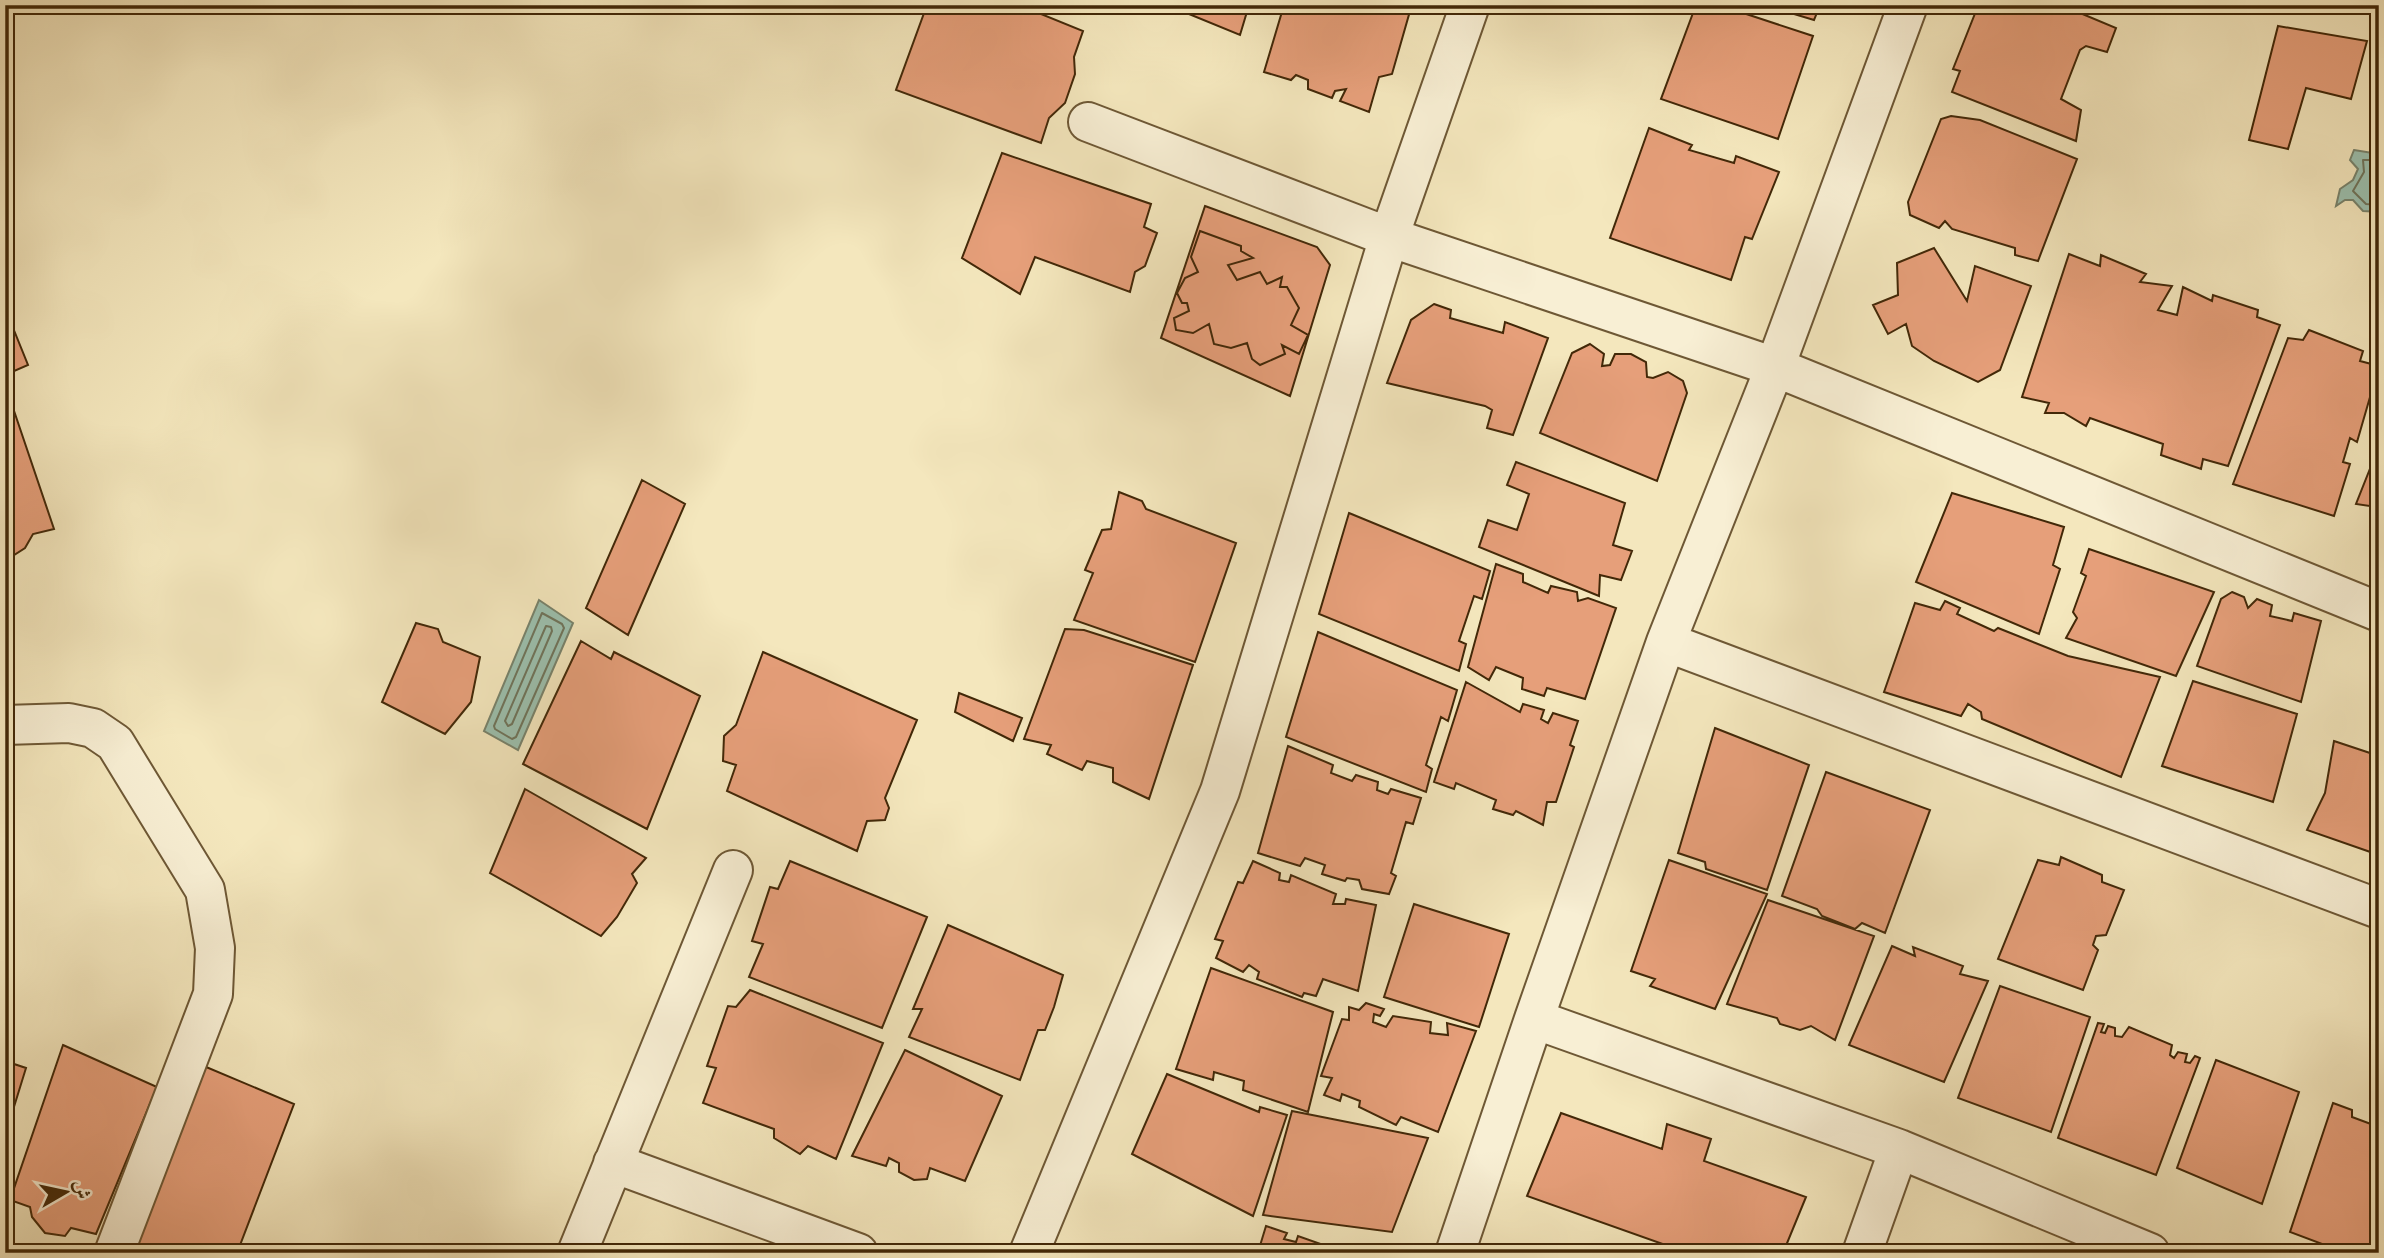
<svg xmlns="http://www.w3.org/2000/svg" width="2384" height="1258" viewBox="0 0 2384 1258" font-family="'IM FELL Great Primer',Amiri,serif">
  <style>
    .water { fill: #9cc0ae; stroke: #78836c; stroke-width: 2 }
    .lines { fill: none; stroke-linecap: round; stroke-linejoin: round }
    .shore { stroke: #6f745b; stroke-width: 2 }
    .building { fill: #e69f7a; stroke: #422808; stroke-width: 2 }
    .minor-casing { stroke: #6e5835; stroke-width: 42 }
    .minor { stroke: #f8efd4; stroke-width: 38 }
  </style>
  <rect width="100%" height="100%" fill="#f4e7bd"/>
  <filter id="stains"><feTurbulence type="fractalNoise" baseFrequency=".00286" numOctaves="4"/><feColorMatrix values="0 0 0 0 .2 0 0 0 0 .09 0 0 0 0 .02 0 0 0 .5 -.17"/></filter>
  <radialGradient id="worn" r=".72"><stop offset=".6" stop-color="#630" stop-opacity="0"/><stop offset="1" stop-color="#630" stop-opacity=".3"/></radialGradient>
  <path class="water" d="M2354,150L2379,154V212L2363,211L2353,200H2345L2336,206L2340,189L2353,180L2358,169L2350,160Z
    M539,600L573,623L518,750L484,731Z"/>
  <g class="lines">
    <path class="shore" d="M2379,160H2363L2364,172L2353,191L2366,204L2379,205
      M542,613L562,624L564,628L516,737L512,739L495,729L494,726Z
      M546,626L551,627L552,631L512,724L508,726L505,721Z"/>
  </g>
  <path class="building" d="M927,5H1019L1083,31L1074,57L1075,74L1065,103L1049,118L1041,143L896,90Z
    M1167,5H1249L1240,35Z
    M1284,5H1394L1410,11L1392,74L1379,77L1369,112L1340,101L1346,89L1335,91L1332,98L1308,89V80L1296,75L1291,80L1264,72Z
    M1696,5H1719L1813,36L1778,139L1661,99Z
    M1764,5H1820L1814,20Z
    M2061,5L2116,28L2107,52L2086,46L2080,50L2061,99L2081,110L2076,141L1952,92L1960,71L1953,69L1978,6Z
    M2278,26L2367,41L2351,99L2306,88L2288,149L2249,140Z
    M1951,116L1980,120L2077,159L2038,261L2015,255V248L1952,229L1945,221L1939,228L1910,215L1908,202L1941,119Z
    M1649,128L1692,145L1689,150L1734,163L1736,156L1779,172L1752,239L1745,237L1731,280L1610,238Z
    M1002,153L1151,204L1144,227L1157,233L1145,266L1135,272L1130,292L1035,257L1020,294L962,258Z
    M1205,206L1317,247L1330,265L1290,396L1161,338Z
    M1200,231L1241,246V251L1253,258L1228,265L1237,280L1260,272L1267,284L1282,277L1280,287H1287L1299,308L1291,325L1308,335L1299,354L1282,345L1285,354L1260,365L1252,359L1247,343L1231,348L1214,344L1209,324L1193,333L1176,330L1174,318L1189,311L1187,303H1182L1177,293L1185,278L1198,272L1191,257Z
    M1934,248L1967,301L1975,266L2031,286L2000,370L1978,382L1934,361L1912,346L1906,324L1888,334L1873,305L1898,295L1897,263Z
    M2069,254L2100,266L2101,255L2146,274L2140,282L2172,286L2158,310L2177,315L2183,287L2212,301L2213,295L2258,310L2257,317L2280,325L2228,466L2203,459L2201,469L2161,455L2163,444L2090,418L2086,426L2064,413H2045L2049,403L2022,397Z
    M1434,304L1451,310L1450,318L1503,333L1505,322L1548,338L1513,435L1487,428L1492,410L1485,406L1387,383L1411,320Z
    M5,308L28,365L5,375Z
    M2309,330L2363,351L2360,361L2379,366L2357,442L2350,438L2343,462L2350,464L2334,516L2233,484L2288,338L2303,340Z
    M1590,344L1604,354L1602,366L1610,365L1615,354H1631L1646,362L1647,377L1653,378L1668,372L1683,381L1687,393L1657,481L1540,433L1572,353Z
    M10,399L54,529L33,534L25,548L11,557H5V401Z
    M2379,446V517L2374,516L2377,507L2356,504Z
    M1516,462L1625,503L1613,545L1632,551L1621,580L1600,575L1599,596L1479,547L1488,520L1517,530L1529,494L1507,485Z
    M642,480L685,504L628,635L586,608Z
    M1119,492L1142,501L1146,509L1236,543L1195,662L1074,620L1093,573L1085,570L1102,530L1111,529Z
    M1952,493L2064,527L2053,565L2060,569L2039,634L1916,582Z
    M1349,513L1490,571L1482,599L1474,596L1459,641L1466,644L1459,671L1319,614Z
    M2089,549L2214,592L2176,676L2066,638L2077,618L2073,612L2086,576L2081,573Z
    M1496,564L1523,574V582L1548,593L1551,586L1577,592L1578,601L1588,598L1616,608L1585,699L1547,688L1544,696L1522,689L1523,678L1496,667L1489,680L1468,667Z
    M2232,592L2244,597L2248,608L2257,599L2272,605L2270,616L2292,621L2294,613L2321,621L2301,702L2197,666L2221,599Z
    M1945,601L1960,608L1957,614L1994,631L1998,628L2068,656L2160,677L2121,777L1982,719L1981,712L1968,704L1961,716L1884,692L1915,603L1940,610Z
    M416,623L438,629L443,642L480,657L471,702L445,734L382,702Z
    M1065,629L1084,630L1193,665L1149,799L1113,782V768L1087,761L1082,770L1047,754L1051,745L1024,739Z
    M1318,632L1457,690L1448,721L1441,717L1426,765L1432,769L1426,792L1286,737Z
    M581,641L611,659L614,652L700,696L647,829L523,764Z
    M763,652L917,720L885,798L889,808L885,820L867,821L857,851L727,791L736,765L723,761L724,736L736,725Z
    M2193,681L2297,714L2273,802L2162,766Z
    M1466,682L1520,712L1523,704L1544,710L1541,719L1548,723L1553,713L1578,721L1570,745L1574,747L1556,802H1547L1543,825L1516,811L1513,815L1493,809L1496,800L1456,783L1454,789L1434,782Z
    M959,693L1022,718L1013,741L955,712Z
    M1715,728L1809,765L1767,890L1706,869L1705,862L1678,853Z
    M2334,741L2373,754L2372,760L2379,762V855L2307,830L2325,793Z
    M1288,746L1333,765L1331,773L1352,781L1356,775L1378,782L1377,790L1388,794L1391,789L1421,798L1413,824L1406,822L1391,873L1396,876L1389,894L1362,889L1359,880L1347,878L1345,881L1322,874L1325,865L1305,858L1300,866L1258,853Z
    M1826,772L1930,810L1885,933L1862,923L1855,929L1822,916L1817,909L1782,896Z
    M525,789L646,858L632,874L637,883L617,917L601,936L490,873Z
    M2061,857L2102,875V882L2124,890L2106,935L2096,936L2093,945L2098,950L2083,990L1998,959L2038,860L2059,865Z
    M1669,860L1767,894L1715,1009L1650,986L1655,979L1631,971Z
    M790,861L927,917L882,1028L749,977L763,944L752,941L770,887L778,889Z
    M1253,861L1280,873L1279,880L1289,882L1291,875L1336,894L1333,904H1345L1346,899L1376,905L1358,991L1323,979L1316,996L1304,993L1302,997L1257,979L1259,972L1249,965L1243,972L1216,958L1223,941L1215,939L1238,882L1243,883Z
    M1768,900L1874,936L1835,1040L1811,1026L1800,1030L1780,1024L1777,1018L1727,1004Z
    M1414,904L1509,934L1479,1027L1384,997Z
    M948,925L1063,975L1054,1007L1045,1030H1038L1020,1080L909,1037L922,1009H913Z
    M1892,946L1915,956L1913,947L1963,966L1960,974L1988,981L1944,1082L1849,1045Z
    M1211,968L1333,1012L1308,1112L1243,1090L1244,1081L1214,1072L1213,1080L1176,1069Z
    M2000,986L2090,1017L2051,1132L1958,1098Z
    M750,990L883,1043L836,1159L808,1146L800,1154L774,1138V1129L703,1103L716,1068L707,1066L728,1006L736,1007Z
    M1366,1003L1384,1009L1380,1016L1374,1014L1373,1022L1386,1027L1393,1016L1431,1022L1430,1033L1448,1035L1447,1023L1476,1031L1438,1132L1401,1117L1396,1125L1359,1107L1360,1101L1342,1094L1340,1101L1324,1095L1332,1078L1321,1076L1342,1019L1349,1020V1007L1359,1010Z
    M2098,1023L2104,1024L2101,1032L2105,1033L2108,1026L2115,1028V1036L2122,1037L2129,1027L2172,1045L2170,1055L2174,1058L2178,1052L2187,1054L2185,1062L2190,1063L2195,1056L2200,1058L2156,1175L2058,1138Z
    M63,1045L157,1087L96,1234L71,1228L65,1236L45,1233L32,1217L30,1207L10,1200Z
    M905,1050L1002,1096L965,1181L930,1168L927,1179L914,1180L899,1172V1163L889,1158L886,1166L852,1156Z
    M2216,1060L2299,1092L2262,1204L2177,1168Z
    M5,1061L26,1068L5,1136Z
    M199,1064L294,1104L237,1253H153L154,1251L129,1242Z
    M1167,1074L1259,1112L1260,1107L1287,1115L1253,1216L1132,1154Z
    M2333,1103L2352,1110V1117L2379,1127V1244L2376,1253H2346L2290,1232Z
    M1292,1111L1428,1138L1392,1232L1263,1215Z
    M1561,1113L1662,1149L1667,1124L1711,1139L1704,1161L1806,1197L1783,1253H1688L1527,1196Z
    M1266,1226L1287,1233L1284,1239L1296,1242L1298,1236L1346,1253H1253L1254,1250L1259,1249Z"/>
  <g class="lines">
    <g class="minor-casing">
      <path id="minor" d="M1908,5L1775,367L1666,642L1534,1019L1899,1149L2150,1253
        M1088,122L1389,237L1775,367L2379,612
        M1666,642L2379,909
        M5,725L69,723L93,728L115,743L205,890L215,948L213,994L114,1253
        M613,1163L858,1253
        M577,1253L733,870
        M1029,1253L1220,791L1389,237L1470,5
        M1455,1253L1534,1019
        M1862,1253L1899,1149"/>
    </g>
    <use href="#minor" class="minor"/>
  </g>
  <rect width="2384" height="1258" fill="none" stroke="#f4e7bd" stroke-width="28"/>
  <rect x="7" y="7" width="2370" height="1244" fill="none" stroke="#422808" stroke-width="3.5"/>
  <rect x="14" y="14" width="2356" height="1230" fill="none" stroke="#422808" stroke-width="2"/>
  <g transform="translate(66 1192) rotate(81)" stroke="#f8efd4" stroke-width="5" paint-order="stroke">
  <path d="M0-5L12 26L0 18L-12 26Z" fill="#422808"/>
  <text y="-10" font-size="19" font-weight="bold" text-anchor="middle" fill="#422808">ش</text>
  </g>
  <rect width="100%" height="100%" filter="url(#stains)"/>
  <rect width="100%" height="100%" fill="url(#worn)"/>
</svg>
